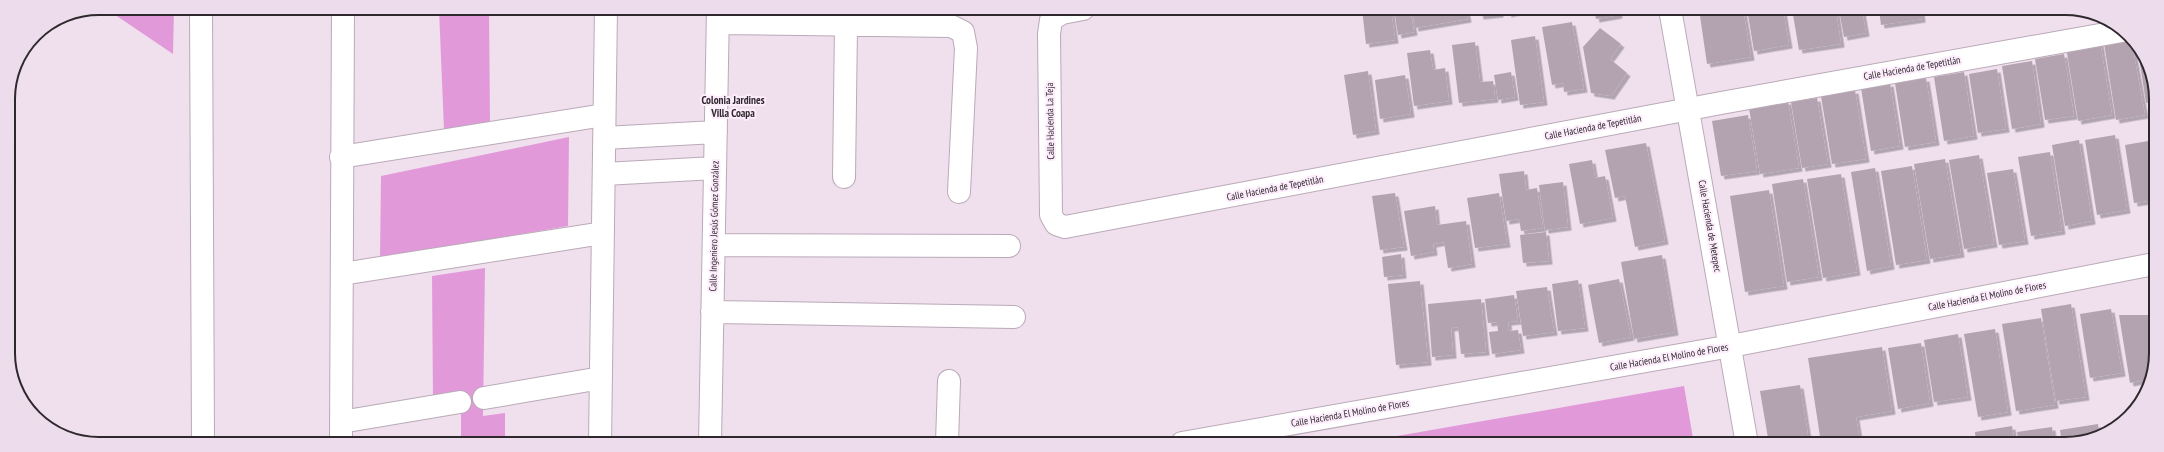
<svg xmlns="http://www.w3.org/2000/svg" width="2164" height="452" viewBox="0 0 2164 452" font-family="'PT Sans Narrow',sans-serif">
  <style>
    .green { fill: #e199da }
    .building { fill: #b3a3b0; filter: url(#shadow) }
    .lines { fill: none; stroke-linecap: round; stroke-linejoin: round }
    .minor-casing { stroke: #baaab8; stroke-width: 24 }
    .minor { stroke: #fff; stroke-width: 22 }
    .labels { text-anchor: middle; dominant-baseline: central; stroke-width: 4; stroke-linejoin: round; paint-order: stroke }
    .street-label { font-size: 10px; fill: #2f292e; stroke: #fdecfb }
    .neighbourhood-label { font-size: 11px; font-weight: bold; fill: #2f292e; stroke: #fdecfb }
    .rim { fill: none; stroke: #2f292e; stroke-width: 2 }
  </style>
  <defs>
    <filter id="shadow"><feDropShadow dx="3.5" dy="3.5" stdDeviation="0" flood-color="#0004"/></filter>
  </defs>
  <rect width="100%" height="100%" fill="#f0dfed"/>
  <path class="green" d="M105,8H174L173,54Z
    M489,8L490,123L444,130L439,9Z
    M569,137L568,226L380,258L381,176Z
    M485,268L483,416L505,413V443H461V395L433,400L432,276Z
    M1684,386L1694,444L1357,443Z"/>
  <path class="building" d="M1362,9H1391L1395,40L1366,44Z
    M1394,9H1410L1414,32L1398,35Z
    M1412,9H1466L1468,19L1415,28Z
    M1479,9H1500V14L1480,16Z
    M1507,9H1525V10L1508,14Z
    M1539,9H1552V10L1540,12Z
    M1594,9H1618L1619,15L1596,19Z
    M1699,9H1743L1751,57L1707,64Z
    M1747,9H1783L1789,45L1754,51Z
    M1792,9L1836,10L1841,44L1799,50Z
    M1839,10H1862L1866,33L1844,37Z
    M1879,10H1921L1922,19L1881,25Z
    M1572,22L1584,89L1564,92L1563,83L1552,85L1542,27Z
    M1600,28L1621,44L1610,59L1627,73L1611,96L1591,93L1583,47Z
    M1535,36L1544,102L1520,105L1511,40Z
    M2131,39L2145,115L2116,120L2104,43Z
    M1475,42L1480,82L1493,81L1495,99L1459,103L1452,45Z
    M2100,42L2112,115L2078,121L2066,47Z
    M1430,50L1433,70L1445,68L1449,101L1414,106L1407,53Z
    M2064,54L2074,116L2045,120L2035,59Z
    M2032,61L2041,124L2012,129L2002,66Z
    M2140,64H2145L2154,81V102L2146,103Z
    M1997,69L2006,129L1978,133L1969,74Z
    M1368,71L1376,131L1353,135L1344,75Z
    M1511,72L1515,97L1498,100L1494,75Z
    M1964,72L1974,136L1944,141L1934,77Z
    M1405,75L1411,114L1380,119L1375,80Z
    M1926,78L1936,142L1905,147L1895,83Z
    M1890,83L1900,146L1871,151L1861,88Z
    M1855,90L1866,159L1832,164L1821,96Z
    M1817,98L1828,164L1802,168L1791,102Z
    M1788,101L1799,168L1760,174L1749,108Z
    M1748,115L1757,171L1721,176L1712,121Z
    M2115,135L2127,210L2097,215L2085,140Z
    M2079,140L2092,221L2065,226L2052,145Z
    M2154,140V200L2134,203L2125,145Z
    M1646,143L1665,241L1635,247L1625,196L1615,198L1605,150Z
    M2050,152L2062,231L2031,236L2018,157Z
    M1979,155L1994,244L1964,249L1949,160Z
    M1945,159L1961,254L1930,259L1914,164Z
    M1592,160L1595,178L1605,176L1613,218L1580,224L1569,164Z
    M1912,166L1927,260L1896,265L1881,171Z
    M1875,168L1891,266L1867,271L1851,172Z
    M2013,169L2025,241L1999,245L1987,173Z
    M1524,171L1526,190L1537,188L1543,228L1521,231L1519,219L1506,221L1499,174Z
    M1841,174L1857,272L1823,278L1807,179Z
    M1803,179L1819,277L1787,282L1772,184Z
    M1563,182L1568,227L1545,230L1539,185Z
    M1769,190L1784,286L1745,292L1730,196Z
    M1395,193L1404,247L1380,250L1372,196Z
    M1499,193L1507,244L1475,248L1467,198Z
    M1435,206L1437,225L1466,221L1472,264L1448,268L1444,242L1433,244L1434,252L1411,256L1404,211Z
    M1546,232L1549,261L1523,263L1520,235Z
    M1401,254L1403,275L1384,277L1382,257Z
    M1662,255L1675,332L1634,339L1621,262Z
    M1619,279L1631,337L1599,343L1588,285Z
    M1578,280L1585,328L1558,331L1552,284Z
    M1420,281L1428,362L1396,365L1388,284Z
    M1547,287L1554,332L1523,336L1516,291Z
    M1514,295L1518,321L1508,322L1509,331L1518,330L1521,350L1492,354L1489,332L1498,331L1497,322L1488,323L1485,299Z
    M1481,299L1486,352L1461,354L1458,327L1451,328L1453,355L1432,357L1428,304Z
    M2071,304L2086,397L2056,401L2041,309Z
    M2111,309L2122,373L2090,378L2080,314Z
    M2119,315H2154V370L2149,379L2130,383Z
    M2041,318L2055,405L2016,411L2002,324Z
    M1995,329L2008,412L1978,417L1964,334Z
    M1958,334L1968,397L1934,402L1924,340Z
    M1921,343L1930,403L1898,409L1888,348Z
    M1882,347L1892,411L1856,417L1859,436L1821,443L1808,358Z
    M1800,385L1809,442L1769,444L1760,391Z
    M2098,424L2099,432L2070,444H2062L2060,430Z
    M2012,426L2015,444H1976L1975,432Z
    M2052,427L2054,444H2019L2017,432Z
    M1863,441V444H1849V443Z"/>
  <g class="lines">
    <g class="minor-casing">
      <path id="minor" d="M201,8L203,442
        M1083,9L1062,13L1051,20L1049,34L1051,215L1056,224L1065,227L1721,103L2122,31
        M1670,9L1747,444
        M718,23L951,26L963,32L966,48L959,192
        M604,138L716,132
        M341,157L604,115
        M604,174L715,168
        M844,177L846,25
        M714,245L1009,246
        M342,274L603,233
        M712,312L1014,317
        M484,398L601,378
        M341,422L460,402
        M341,442L343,8
        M600,443L606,8
        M710,443L718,9
        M947,443L949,381
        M1182,443L1731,346L2154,264"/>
    </g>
    <use href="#minor" class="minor"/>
  </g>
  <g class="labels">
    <g class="street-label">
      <text transform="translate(1912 68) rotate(-10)">Calle Hacienda de Tepetitlán</text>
      <text transform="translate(1050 121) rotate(-91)">Calle Hacienda La Teja</text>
      <text transform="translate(1593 127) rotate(-11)">Calle Hacienda de Tepetitlán</text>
      <text transform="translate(1275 188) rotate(-11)">Calle Hacienda de Tepetitlán</text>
      <text transform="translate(714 226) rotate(-89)">Calle Ingeniero Jesús Gómez González</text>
      <text transform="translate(1710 226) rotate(80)">Calle Hacienda de Metepec</text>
      <text transform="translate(1987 296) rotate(-11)">Calle Hacienda El Molino de Flores</text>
      <text transform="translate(1669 357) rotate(-10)">Calle Hacienda El Molino de Flores</text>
      <text transform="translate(1350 413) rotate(-10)">Calle Hacienda El Molino de Flores</text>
    </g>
    <g class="neighbourhood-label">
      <text x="733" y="100">Colonia Jardines<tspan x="733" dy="13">Villa Coapa</tspan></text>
    </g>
  </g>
  <path d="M0 0H2164V452H0ZM99 15H2065A84 84 0 0 1 2149 99V353A84 84 0 0 1 2065 437H99A84 84 0 0 1 15 353V99A84 84 0 0 1 99 15Z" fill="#eddceb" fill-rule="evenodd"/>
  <path class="rim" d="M99 15H2065A84 84 0 0 1 2149 99V353A84 84 0 0 1 2065 437H99A84 84 0 0 1 15 353V99A84 84 0 0 1 99 15Z"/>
</svg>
